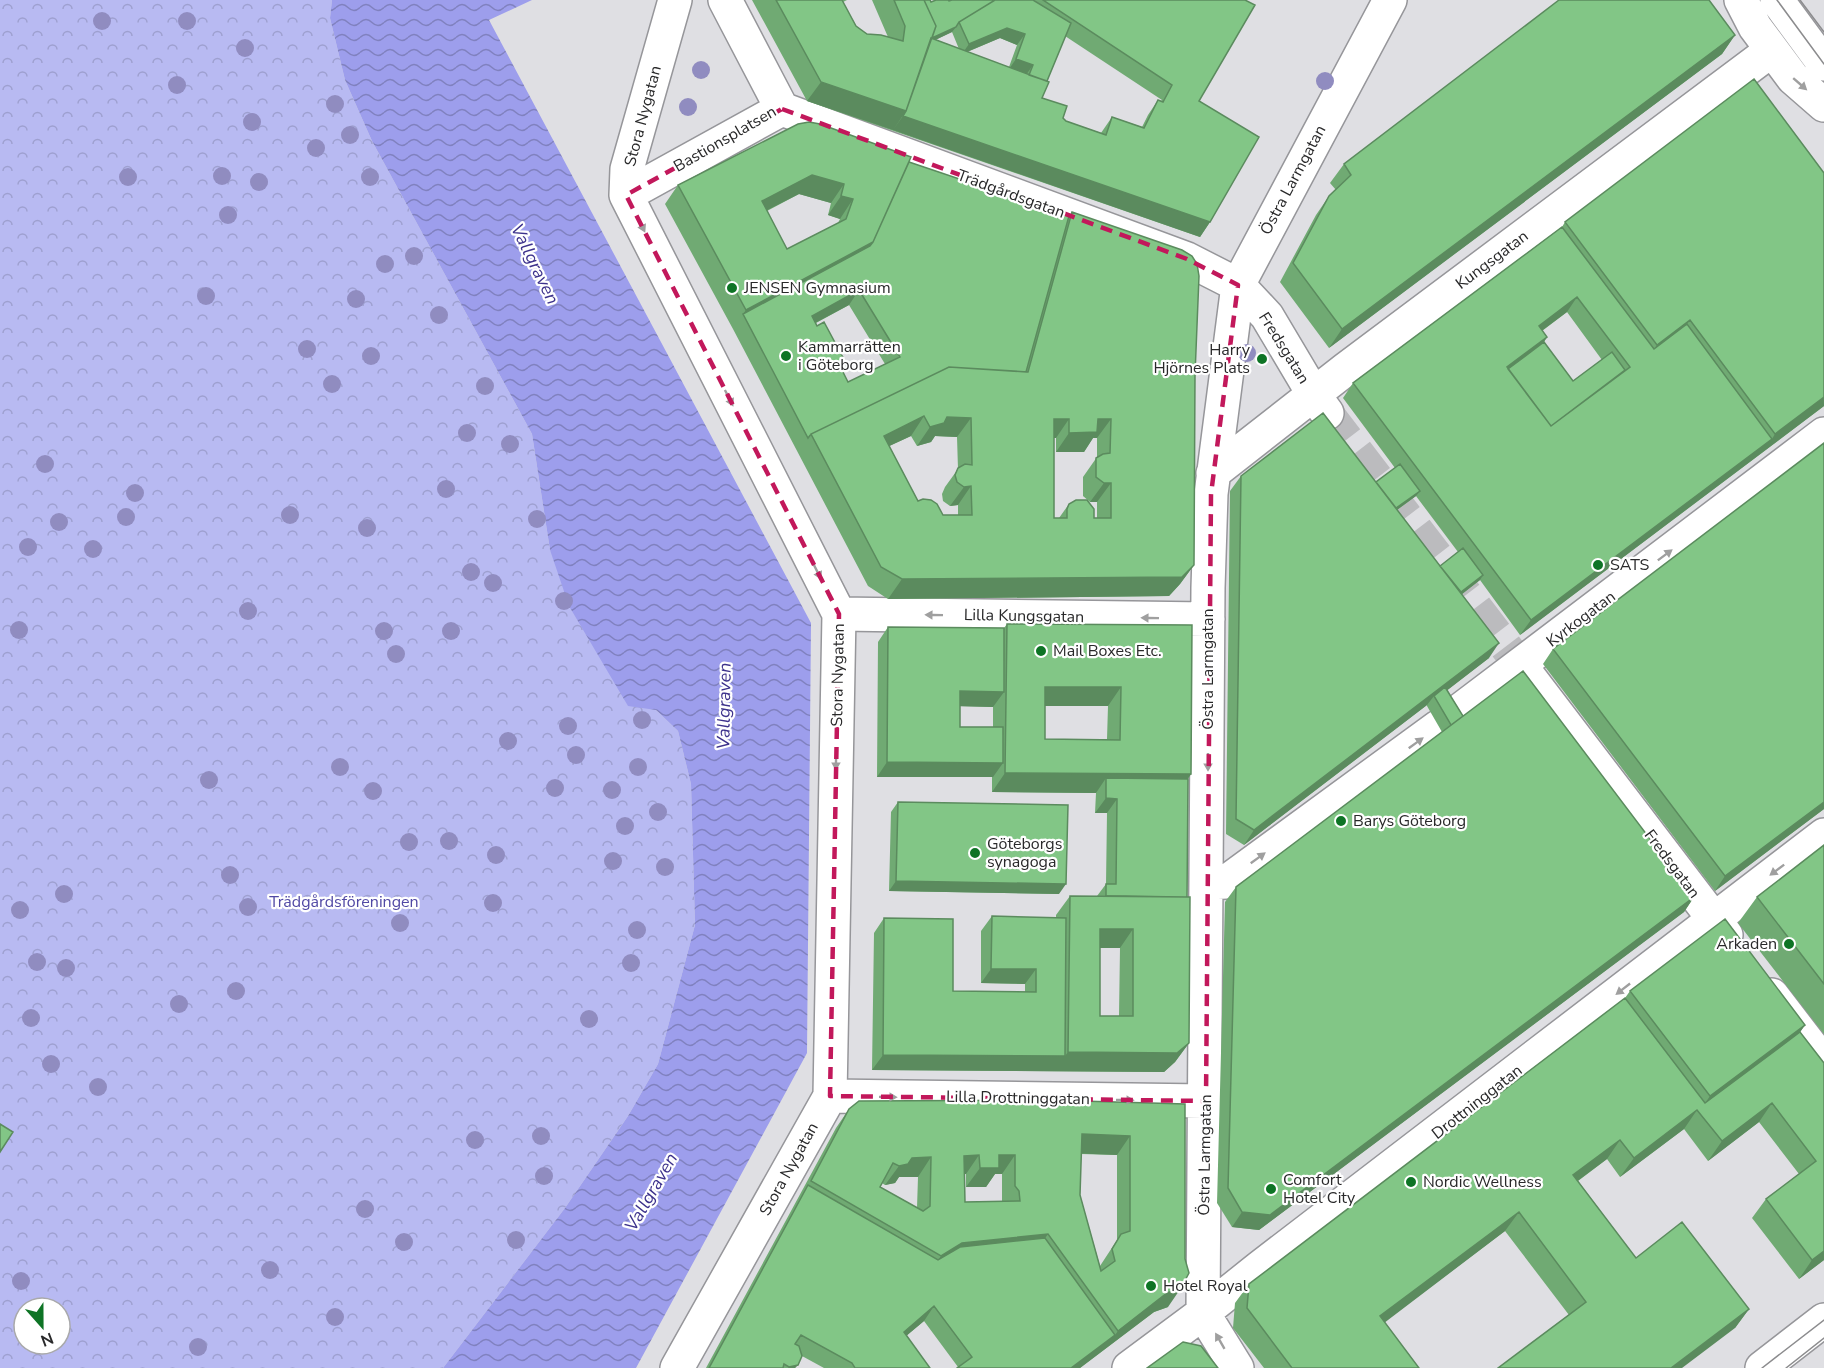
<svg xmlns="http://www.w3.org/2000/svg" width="1824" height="1368" viewBox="0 0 1824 1368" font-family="'Nunito Sans',sans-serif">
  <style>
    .park { fill: url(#park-crowns); fill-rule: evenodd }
    .water { fill: url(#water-waves) }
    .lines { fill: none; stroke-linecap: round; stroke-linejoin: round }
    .minor-tunnel { stroke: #bbbbbe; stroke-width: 33; stroke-dasharray: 33 16; stroke-linecap: butt }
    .minor-casing { stroke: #96969a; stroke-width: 36 }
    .minor { stroke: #fff; stroke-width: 33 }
    .tram { stroke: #8c8c8e; stroke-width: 1.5 }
    .tree { fill: #908cc0 }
    .wall { fill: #70aa73; fill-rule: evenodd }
    .shaded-wall { fill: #5b8b5e }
    .building { fill: #82c686; stroke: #5b8b5e; stroke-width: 1.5; fill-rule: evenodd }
    .oneway { fill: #9f9f9f }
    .marked { fill: none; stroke: #c2185b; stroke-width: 4.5; stroke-dasharray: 12 8; stroke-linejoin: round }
    .poi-dot { fill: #0e7425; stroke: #fff; stroke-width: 2 }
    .labels { text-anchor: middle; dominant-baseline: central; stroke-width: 4.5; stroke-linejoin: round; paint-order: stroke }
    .street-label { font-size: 16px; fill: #29292a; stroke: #fff }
    .poi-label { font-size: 16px; fill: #29292a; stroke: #fff; text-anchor: start }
    .park-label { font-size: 16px; fill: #5048a4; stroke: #fff }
    .water-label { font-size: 18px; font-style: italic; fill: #3d328c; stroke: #fff }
  </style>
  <defs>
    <pattern id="park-crowns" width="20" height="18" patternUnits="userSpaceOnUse" patternTransform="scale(1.5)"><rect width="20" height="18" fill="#b8baf2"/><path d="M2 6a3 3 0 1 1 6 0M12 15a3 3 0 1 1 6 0" fill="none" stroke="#9ea0d0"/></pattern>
    <pattern id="water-waves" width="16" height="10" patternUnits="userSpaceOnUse" patternTransform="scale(1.5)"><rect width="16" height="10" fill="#9d9eec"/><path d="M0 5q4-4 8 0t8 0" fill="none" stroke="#8081bf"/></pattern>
  </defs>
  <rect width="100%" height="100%" fill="#dfdfe3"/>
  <path class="park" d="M0,0H332L330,18L345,80L372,141L532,434L550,550L656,710L678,731L691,784L695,925L658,1064L628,1116L565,1208L443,1368H0ZM24,1308H60V1344H24Z"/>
  <path class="water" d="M332,0H532L489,20L811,623L807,1053L636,1368H443L565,1208L628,1116L658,1064L695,925L691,784L678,731L656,710L628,706L569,606L550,550L532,434L372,141L345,80L330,18Z"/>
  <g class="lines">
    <path class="minor-tunnel" d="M1327,413L1520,665"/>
    <g class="minor-casing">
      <path id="minor" d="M675,0L627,169L626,195L839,614L830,1096L677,1368
        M1741,0L1755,27L1793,78L1824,105
        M1777,0L1824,64
        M782,109L1187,259L1238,285L1267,316L1314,395L1327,413
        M626,195L782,109L725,0
        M1213,473L1346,369L1772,50
        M839,614L1208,619
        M1520,665L1726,935
        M1451,717L1824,434
        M1208,883L1226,882L1438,727
        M1772,995L1824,1063
        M830,1096L1206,1101
        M1129,1368L1203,1313L1259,1268L1824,835
        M1237,1368L1203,1313L1208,588L1211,494L1238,285L1390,0
        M1762,1368L1824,1320"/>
    </g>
    <use href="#minor" class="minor"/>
    <path class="tram" d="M1777,0L1824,64
      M1800,0L1824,32
      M1762,1368L1824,1320
      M1786,1368L1824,1338"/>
  </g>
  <g class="tree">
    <circle cx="102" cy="21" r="9"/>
    <circle cx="187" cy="21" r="9"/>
    <circle cx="245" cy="48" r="9"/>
    <circle cx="701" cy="70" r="9"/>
    <circle cx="1325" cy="81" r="9"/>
    <circle cx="177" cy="85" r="9"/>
    <circle cx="335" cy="104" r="9"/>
    <circle cx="688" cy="107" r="9"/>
    <circle cx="252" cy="122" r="9"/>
    <circle cx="350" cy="135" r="9"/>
    <circle cx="316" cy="148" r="9"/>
    <circle cx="222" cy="176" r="9"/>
    <circle cx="128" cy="177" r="9"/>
    <circle cx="370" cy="177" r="9"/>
    <circle cx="259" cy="182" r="9"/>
    <circle cx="228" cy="215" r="9"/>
    <circle cx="414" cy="256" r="9"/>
    <circle cx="385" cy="264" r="9"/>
    <circle cx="206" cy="296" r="9"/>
    <circle cx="356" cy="299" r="9"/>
    <circle cx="439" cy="315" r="9"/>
    <circle cx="307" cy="349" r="9"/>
    <circle cx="1247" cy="353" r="9"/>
    <circle cx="371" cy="356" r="9"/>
    <circle cx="332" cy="384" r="9"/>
    <circle cx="485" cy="386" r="9"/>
    <circle cx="467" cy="433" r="9"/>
    <circle cx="510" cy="444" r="9"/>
    <circle cx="45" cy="464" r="9"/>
    <circle cx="446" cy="489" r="9"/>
    <circle cx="135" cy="493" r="9"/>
    <circle cx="290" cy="515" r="9"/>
    <circle cx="126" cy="517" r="9"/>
    <circle cx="537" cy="519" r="9"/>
    <circle cx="59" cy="522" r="9"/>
    <circle cx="367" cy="528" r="9"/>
    <circle cx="28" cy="547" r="9"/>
    <circle cx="93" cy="549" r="9"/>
    <circle cx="471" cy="572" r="9"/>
    <circle cx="493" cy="583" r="9"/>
    <circle cx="564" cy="601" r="9"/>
    <circle cx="248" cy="611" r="9"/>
    <circle cx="19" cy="630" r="9"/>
    <circle cx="384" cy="631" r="9"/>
    <circle cx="451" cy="631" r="9"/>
    <circle cx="396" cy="654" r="9"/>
    <circle cx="642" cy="720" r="9"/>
    <circle cx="568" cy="726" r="9"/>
    <circle cx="508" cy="741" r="9"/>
    <circle cx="576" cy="755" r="9"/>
    <circle cx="340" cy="767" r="9"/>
    <circle cx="638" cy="767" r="9"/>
    <circle cx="209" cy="780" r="9"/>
    <circle cx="555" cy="788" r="9"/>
    <circle cx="612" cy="790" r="9"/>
    <circle cx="373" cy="791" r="9"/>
    <circle cx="658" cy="812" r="9"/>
    <circle cx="625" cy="826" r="9"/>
    <circle cx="449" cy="841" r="9"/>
    <circle cx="409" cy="842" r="9"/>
    <circle cx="496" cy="855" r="9"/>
    <circle cx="613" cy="861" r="9"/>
    <circle cx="665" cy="867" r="9"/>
    <circle cx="230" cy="875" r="9"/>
    <circle cx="64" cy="894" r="9"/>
    <circle cx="493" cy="903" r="9"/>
    <circle cx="248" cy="907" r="9"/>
    <circle cx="20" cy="910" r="9"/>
    <circle cx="400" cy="923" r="9"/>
    <circle cx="637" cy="930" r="9"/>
    <circle cx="37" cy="962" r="9"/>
    <circle cx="631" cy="963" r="9"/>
    <circle cx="66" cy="968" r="9"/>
    <circle cx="236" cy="991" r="9"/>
    <circle cx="179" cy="1004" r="9"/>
    <circle cx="31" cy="1018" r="9"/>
    <circle cx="589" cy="1019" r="9"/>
    <circle cx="51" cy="1064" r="9"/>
    <circle cx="98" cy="1087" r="9"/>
    <circle cx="541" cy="1136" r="9"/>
    <circle cx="475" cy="1140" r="9"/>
    <circle cx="544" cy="1176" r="9"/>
    <circle cx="365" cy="1209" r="9"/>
    <circle cx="516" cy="1240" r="9"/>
    <circle cx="404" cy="1242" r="9"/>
    <circle cx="270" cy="1270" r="9"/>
    <circle cx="21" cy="1281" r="9"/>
    <circle cx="335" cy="1317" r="9"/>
    <circle cx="198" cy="1347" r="9"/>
  </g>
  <path class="wall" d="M752,0H847L843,2L856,26L867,34L888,37L872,0H930L931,2L949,1L952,0H1245L1199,101L1210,222L1200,237L807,101ZM952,32L959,49L935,40ZM1065,36L1162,100L1161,101L1158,100L1148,115L1142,127L1112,117L1101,133L1066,121L1042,98L1047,81ZM1000,38L1017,45L1009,67L967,52Z
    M1735,35L1722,54L1329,348L1280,282L1316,215L1329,196L1336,190L1330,183L1344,164Z
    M909,162L1069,216L1072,212L1195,375L1194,565L1180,584L1169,596L888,599L868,586L733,329L665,204L678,185ZM799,194L831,203L828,215L840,219L838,223L787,249L767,211ZM849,305L885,364L848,382L816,323ZM911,436L917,446L931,442L935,436L957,437L958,469L945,487L942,494L943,501L950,506L958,505V515H943L918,501L889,446ZM1054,438H1056V452H1084L1093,438H1097V457L1083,477V496L1090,502H1097V518H1094L1069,504L1059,518H1054Z
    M1565,222L1824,406L1520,635L1480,580L1462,594L1489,658L1447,690L1463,716L1694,897L1684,912L1259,1230L1232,1227L1217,1203L1225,902L1236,887L1442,732L1427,706V705L1244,845L1226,834L1230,491L1241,476L1376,482L1395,468L1343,398L1353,383L1562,227ZM1567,312L1602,360L1573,381L1544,342L1547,337L1542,331ZM1416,496L1458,552L1440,566L1397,510Z
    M1007,624L1192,625L1191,774L1188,779L1187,897L1189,1043L1175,1062L1164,1072L872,1070L874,933L884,918L953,991L1025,992V984L981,983V931L992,916L1056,918V915L1070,896H1097L1106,884L1107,813H1095L1096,793L992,792V777H877L878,642L888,627L1004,628ZM960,706L993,707V727H960ZM1045,706H1108L1107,739H1045ZM1100,948H1120L1119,1016H1100Z
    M1553,649L1824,809L1715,891L1543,664Z
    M898,802L1059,894L889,891L891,812Z
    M1824,845V1034L1738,923L1757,897Z
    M1630,991L1805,1025L1800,1032L1824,1063V1260L1799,1279L1752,1218L1766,1199L1799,1174L1759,1122L1708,1161L1684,1129L1620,1177L1607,1159L1578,1181L1636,1258L1749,1309L1735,1328L1569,1315L1505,1231L1384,1322L1419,1368H1264L1233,1328L1235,1303L1249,1284L1625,998Z
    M1185,1104L1168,1307L1154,1312L1080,1368H957L958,1367L924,1321L906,1336L930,1368H824L802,1356L795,1368H706L836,1128L849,1109ZM1081,1154L1117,1155V1240L1100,1266L1080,1195ZM964,1174H966V1187H986L995,1174H1002V1201L965,1202ZM899,1177H918L917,1208L880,1187L882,1183L885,1185L895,1183Z"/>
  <path class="shaded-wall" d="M956,27L952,32L929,43L930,38Z
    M1007,28L1025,34L1017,45L1000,38L962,54L969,44Z
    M1735,35L1722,54L1329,348L1342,329Z
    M1016,59L1033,65L1026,75L1009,69Z
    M821,82L906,111L893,130L807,101Z
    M903,116L1210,222L1200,237L893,130Z
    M812,175L844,184L831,203L799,194L748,220L762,201Z
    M841,196L853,199L840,219L828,215Z
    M873,242L860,261L743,314L746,310Z
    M859,290L849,305L802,330L812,316Z
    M1577,297L1567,312L1528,341L1539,326Z
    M1690,320L1676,339L1644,364L1657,345Z
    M1547,337L1537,352L1506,375L1507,367Z
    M1824,397V406L1520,635L1531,620L1772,439L1775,434Z
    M924,416L911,436L870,455L884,436Z
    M947,417L971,418L957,437L935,436L931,442L917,446L930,427Z
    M1054,419H1069L1056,438H1041Z
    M1098,419H1111L1097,438H1093L1084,452H1056L1069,433Z
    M1104,483H1111L1097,502H1090Z
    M971,486L958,505L950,506L964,487Z
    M1420,491L1416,496L1383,520L1387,515Z
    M1194,565L1180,584L1169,596L888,599L902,579Z
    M1483,575L1480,580L1448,605L1452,599Z
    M1499,643L1489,658L1436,699L1434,696L1427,705L1244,845L1254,830Z
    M1045,687H1121L1108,706H1032Z
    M960,691L1004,692L993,707L950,706Z
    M887,762L1003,763L993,777H877Z
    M1005,773L1191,774L1178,793L1106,778L1096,793L992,792Z
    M1106,798L1117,799L1107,813H1095Z
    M1824,802V809L1715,891L1725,876Z
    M896,881L1066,884L1059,894L889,891Z
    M1694,897L1684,912L1259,1230L1232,1227L1242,1212Z
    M1100,929H1133L1120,948H1087Z
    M991,969H1036L1025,984L981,983Z
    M1805,1025L1787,1051L1699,1112L1710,1096Z
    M1189,1043L1175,1062L1164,1072L872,1070L883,1055L1065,1056L1068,1052Z
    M1772,1103L1759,1122L1708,1161L1722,1141Z
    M1697,1110L1684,1129L1620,1177L1634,1158Z
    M1082,1134L1130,1136L1117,1155L1069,1153Z
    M1620,1140L1607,1159L1560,1194L1573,1175Z
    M979,1155L966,1174L951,1175L964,1156Z
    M999,1155H1015L1002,1174H995L986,1187H966L980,1168Z
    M931,1157L918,1177H899L895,1183L885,1185L899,1166L912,1158Z
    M1519,1212L1505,1231L1367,1336L1380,1316Z
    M1048,1234L1035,1253L928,1275L941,1256L962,1243Z
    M1824,1251V1260L1799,1279L1812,1260Z
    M1181,1288L1168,1307L1154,1312L1080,1368H1071L1115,1335L1118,1331L1167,1293Z
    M934,1306L924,1321L893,1347L904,1332Z
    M1749,1309L1735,1328L1682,1368H1671Z
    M798,1365L795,1368H788L789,1367Z"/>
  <path class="building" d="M776,0H842L856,26L867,34L881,35L903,41L905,26L894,0H924L936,26L906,111L821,82Z
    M924,0H930L931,2L936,0H948L949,1L952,0H995L959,22L956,27L932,38L936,26Z
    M995,0H1033L1071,23L1047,81L1029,75L1033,65L1016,59L1025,34L1007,28L969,44L959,22Z
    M1043,0H1245L1255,5L1199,101L1259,137L1210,222L903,116L906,111L931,38L1049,82L1042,98L1067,106L1063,118L1066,121L1106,135L1112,117L1144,128L1158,100L1163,102L1172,85Z
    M1559,0H1709L1735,35L1342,329L1293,263L1329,196L1351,175L1344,164Z
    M1754,79L1824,173V397L1775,434L1690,320L1657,345L1565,222Z
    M809,122L820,124L911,157L873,242L746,310L678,185L798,124ZM812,175L844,184L841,196L853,199L846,219L787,249L762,201Z
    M909,162L1069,216L1026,372L949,367L811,434L808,438L743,314L870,246L873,242ZM859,290L900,357L848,382L841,368L847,365L824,322L817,326L812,316Z
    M1072,212L1182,250L1192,256L1197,264L1199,276L1195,375L1194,565L1182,577L902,579L881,567L811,434L949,367L1028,372ZM924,416L930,427L944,423L947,417L971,418L972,465L965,464L958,468L955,475L957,482L964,487L971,486L972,515H943L937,504L931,500L923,499L918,501L884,436ZM1054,419H1069V433L1097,432L1098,419H1111L1110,453L1103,454L1096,458V477L1104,483H1111V518H1094V509L1087,500H1076L1069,504L1067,509V518H1054Z
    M1562,227L1654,349L1687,324L1772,439L1531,620L1353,383ZM1577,297L1630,367L1551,426L1507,367L1547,337L1539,326Z
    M1544,342L1573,381L1612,352L1625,370L1551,426L1508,369Z
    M1323,413L1499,643L1254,830L1236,819L1241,476Z
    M1824,443V802L1725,876L1553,649Z
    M1400,464L1420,491L1396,508L1376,482Z
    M1463,548L1483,575L1461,592L1440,566Z
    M1007,624L1192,625L1191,774L1005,773ZM1045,687H1121L1120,740L1045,739Z
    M888,627L1004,628V692L960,691V727H1003V763L887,762Z
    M1523,671L1694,897L1270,1215L1242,1212L1228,1188L1236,887Z
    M1445,687L1463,716L1451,725L1434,696Z
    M1106,778L1188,779L1187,897L1106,896V884H1116L1117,799L1106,798Z
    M898,802L1068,805L1066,884L896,881Z
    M1824,845V984L1757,897Z
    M1070,896L1190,897L1189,1043L1177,1053L1068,1052ZM1100,929H1133V1016H1100Z
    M992,916L1066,918L1065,1056L883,1055L884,918L953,919V991L1036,992V969H991Z
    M1725,919L1805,1025L1710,1096L1630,991Z
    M1625,998L1705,1103L1800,1032L1824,1063V1251L1812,1260L1766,1199L1816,1161L1772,1103L1722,1141L1697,1110L1634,1158L1620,1140L1573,1175L1636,1258L1682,1222L1749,1309L1671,1368H1498L1586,1302L1519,1212L1380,1316L1419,1368H1292L1247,1308L1249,1284Z
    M1045,1100L1185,1104V1259L1189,1273L1181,1288L1167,1293L1118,1331L1048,1234L962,1243L941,1256L811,1181L849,1109L859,1101ZM1082,1134L1130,1136V1231L1121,1234L1112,1249L1115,1261L1101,1271L1080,1195ZM979,1155L980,1168H999V1155H1015V1186L1019,1191L1020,1201L965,1202L964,1156ZM931,1157L930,1206L923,1211L880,1187L893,1163L899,1166L908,1164L912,1158Z
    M0,1124L13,1132L0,1152Z
    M808,1185L938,1260L960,1247L1045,1238L1115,1335L1071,1368H957L972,1357L934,1306L904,1332L930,1368H855L852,1363L801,1335L795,1344L799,1346L802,1356L798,1365L789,1367L784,1364L783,1368H709Z
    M1183,1342L1201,1346L1218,1368H1147Z"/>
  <defs><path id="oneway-solid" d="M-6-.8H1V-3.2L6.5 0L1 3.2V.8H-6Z" transform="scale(1.5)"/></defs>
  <g class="oneway">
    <use href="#oneway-solid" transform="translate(1800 84) rotate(41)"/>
    <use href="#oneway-solid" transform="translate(641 224) rotate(64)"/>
    <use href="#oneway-solid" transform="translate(729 398) rotate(63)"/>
    <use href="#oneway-solid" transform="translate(1665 555) rotate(-37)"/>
    <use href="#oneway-solid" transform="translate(817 571) rotate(63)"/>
    <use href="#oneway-solid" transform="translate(934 615) rotate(-179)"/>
    <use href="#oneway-solid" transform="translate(1150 618) rotate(-179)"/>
    <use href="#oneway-solid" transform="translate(1416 743) rotate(-36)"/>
    <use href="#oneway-solid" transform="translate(836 761) rotate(91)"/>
    <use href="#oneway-solid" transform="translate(1208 762) rotate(90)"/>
    <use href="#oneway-solid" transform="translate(1258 858) rotate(-36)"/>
    <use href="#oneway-solid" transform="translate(1777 870) rotate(143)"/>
    <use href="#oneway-solid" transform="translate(1623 989) rotate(142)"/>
    <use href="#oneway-solid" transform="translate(888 1097) rotate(1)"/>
    <use href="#oneway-solid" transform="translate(1125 1100) rotate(1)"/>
    <use href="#oneway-solid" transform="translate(1220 1341) rotate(-120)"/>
  </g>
  <path class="marked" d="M782,109L1187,259L1238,285L1211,494L1206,1101L830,1096L839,614L626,195Z"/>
  <g class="poi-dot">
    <circle cx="732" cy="288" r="6"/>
    <circle cx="786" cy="356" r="6"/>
    <circle cx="1262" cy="359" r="6"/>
    <circle cx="1598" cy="565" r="6"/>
    <circle cx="1041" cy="651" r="6"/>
    <circle cx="1341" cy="821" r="6"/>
    <circle cx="975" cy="853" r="6"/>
    <circle cx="1789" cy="944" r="6"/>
    <circle cx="1411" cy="1182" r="6"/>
    <circle cx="1271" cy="1189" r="6"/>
    <circle cx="1151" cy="1286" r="6"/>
  </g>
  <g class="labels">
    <g class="street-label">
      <text transform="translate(643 116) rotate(-75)">Stora Nygatan</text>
      <text transform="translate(725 139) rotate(-30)">Bastionsplatsen</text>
      <text transform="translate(1293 180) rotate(-62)">Östra Larmgatan</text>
      <text transform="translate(1011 194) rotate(20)">Trädgårdsgatan</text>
      <text transform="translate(1492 260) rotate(-37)">Kungsgatan</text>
      <text transform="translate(1284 348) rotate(58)">Fredsgatan</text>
      <text transform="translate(1024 616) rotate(1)">Lilla Kungsgatan</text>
      <text transform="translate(1581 619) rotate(-37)">Kyrkogatan</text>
      <text transform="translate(1208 669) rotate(-90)">Östra Larmgatan</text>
      <text transform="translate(838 675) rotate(-89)">Stora Nygatan</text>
      <text transform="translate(1672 864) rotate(53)">Fredsgatan</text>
      <text transform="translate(1018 1098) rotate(1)">Lilla Drottninggatan</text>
      <text transform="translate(1477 1102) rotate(-38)">Drottninggatan</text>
      <text transform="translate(1205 1155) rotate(-89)">Östra Larmgatan</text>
      <text transform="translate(789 1169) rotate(-61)">Stora Nygatan</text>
    </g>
    <g class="poi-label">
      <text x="744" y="288">JENSEN Gymnasium</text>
      <text x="798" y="347">Kammarrätten<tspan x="798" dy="18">i Göteborg</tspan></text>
      <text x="1250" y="350" text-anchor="end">Harry<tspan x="1250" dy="18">Hjörnes Plats</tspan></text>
      <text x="1610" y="565">SATS</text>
      <text x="1053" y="651">Mail Boxes Etc.</text>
      <text x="1353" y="821">Barys Göteborg</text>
      <text x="987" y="844">Göteborgs<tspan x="987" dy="18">synagoga</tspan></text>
      <text x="1777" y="944" text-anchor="end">Arkaden</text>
      <text x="1283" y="1180">Comfort<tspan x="1283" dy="18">Hotel City</tspan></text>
      <text x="1423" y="1182">Nordic Wellness</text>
      <text x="1163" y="1286">Hotel Royal</text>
    </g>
    <g class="park-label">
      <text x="344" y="902">Trädgårdsföreningen</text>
    </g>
    <g class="water-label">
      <text transform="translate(535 264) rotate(64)">Vallgraven</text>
      <text transform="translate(724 706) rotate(-89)">Vallgraven</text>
      <text transform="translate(651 1192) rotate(-60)">Vallgraven</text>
    </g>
  </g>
  <g transform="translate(42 1326) rotate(159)"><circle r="28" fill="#ffffff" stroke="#a9a9aa" stroke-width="1.5"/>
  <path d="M0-4.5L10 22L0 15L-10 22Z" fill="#0e7425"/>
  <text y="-9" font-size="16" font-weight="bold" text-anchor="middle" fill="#29292a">N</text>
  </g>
</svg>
